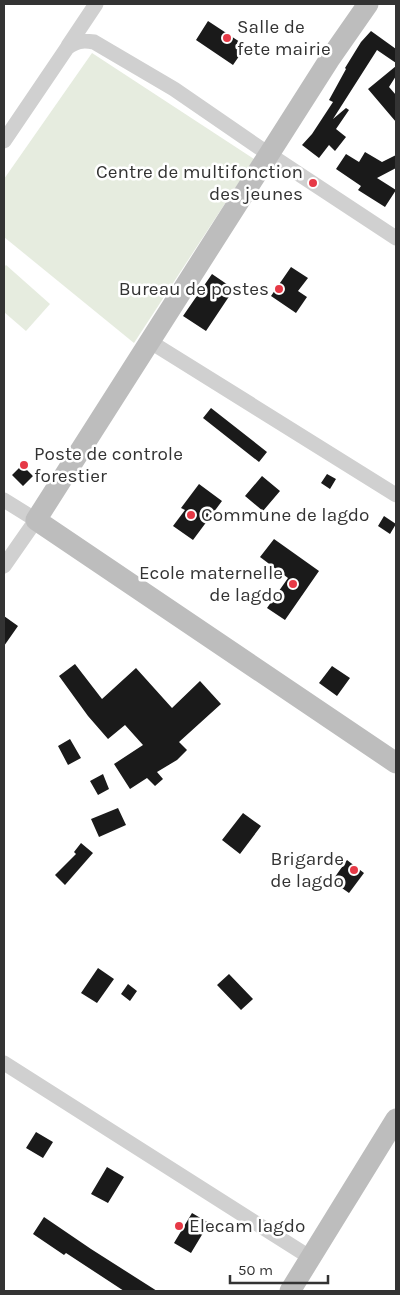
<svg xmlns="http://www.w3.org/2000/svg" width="400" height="1295" viewBox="0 0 400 1295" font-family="Karla,sans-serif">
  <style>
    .green { fill: #e6ecdf }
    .building { fill: #1a1a1a }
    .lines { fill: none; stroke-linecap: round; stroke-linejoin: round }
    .street { stroke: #d0d0d0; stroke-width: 15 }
    .secondary { stroke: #bdbdbd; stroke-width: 21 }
    .poi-dot { fill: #e63946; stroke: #fff; stroke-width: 2 }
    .labels { text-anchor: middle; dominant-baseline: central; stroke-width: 5; stroke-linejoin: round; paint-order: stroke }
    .poi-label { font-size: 19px; fill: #333; stroke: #fff; text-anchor: start }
  </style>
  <rect width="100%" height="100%" fill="#fff"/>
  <path class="green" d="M92,53L254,159L134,343L4,237V179Z
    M6,265L50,304L26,331L4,312V267Z"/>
  <path class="building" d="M208,21L246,46L233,65L196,40Z
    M371,31L396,49V63L377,50L333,119L346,108L349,110L336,129L346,137L335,151L329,145L319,158L302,145L312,134L333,102L329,100L346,69L345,68L361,42Z
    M396,66V76L389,87L396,95V122L368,89Z
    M365,152L382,162L396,155V168L377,178L396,190L385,207L358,190L361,186L336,169L346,154L359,162Z
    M291,267L308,278L298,291L307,297L296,313L271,296Z
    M212,274L234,289L206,331L183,316Z
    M211,408L267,452L259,462L203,418Z
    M22,465L33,476L23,486L12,475Z
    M327,474L336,479L330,489L321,483Z
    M262,476L280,491L263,511L245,496Z
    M199,484L222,501L193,540L173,526L185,510L181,508Z
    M384,516L396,524L390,534L378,526Z
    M274,539L319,571L285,620L267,608L288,578L260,557Z
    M4,616L18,626L4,646Z
    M75,664L102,699L136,668L172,708L200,681L221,704L179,742L187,750L177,760L157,772L163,779L155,786L147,778L130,789L114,764L143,745L125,725L108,739L88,716L59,676Z
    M332,666L350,678L337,696L319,683Z
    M70,739L81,758L68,765L58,746Z
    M103,774L109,789L98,795L90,781Z
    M118,808L126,825L99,837L91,819Z
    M243,813L261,826L240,854L222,840Z
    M81,843L93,853L65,885L55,875L76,854L74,852Z
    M347,860L364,873L349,893L332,881Z
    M98,968L114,979L97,1003L81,993Z
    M229,974L253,999L241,1010L217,985Z
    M128,984L137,991L130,1001L121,994Z
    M36,1132L53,1142L43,1158L26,1148Z
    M107,1167L124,1177L108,1203L91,1194Z
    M192,1213L209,1223L191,1253L174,1243Z
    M44,1217L91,1249L157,1291H124L66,1253L64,1255L33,1234Z"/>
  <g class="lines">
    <path class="street" d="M68,46L96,4
      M4,141L67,48C76,41 82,40 94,42L174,89L270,155L396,238
      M149,341L396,495
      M4,500L36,520L4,566
      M4,1063L311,1258"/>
    <path class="secondary" d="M368,4L329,60L36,520L396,763
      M290,1291L396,1119"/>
  </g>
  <g class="poi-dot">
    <circle cx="227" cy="38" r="5"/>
    <circle cx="313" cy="183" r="5"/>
    <circle cx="279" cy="289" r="5"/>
    <circle cx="24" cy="465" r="5"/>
    <circle cx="191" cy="515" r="5"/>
    <circle cx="293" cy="584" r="5"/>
    <circle cx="354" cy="870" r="5"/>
    <circle cx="179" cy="1226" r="5"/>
  </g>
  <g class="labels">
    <g class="poi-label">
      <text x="237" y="27">Salle de<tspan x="237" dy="22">fete mairie</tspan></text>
      <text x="303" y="172" text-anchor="end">Centre de multifonction<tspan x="303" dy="22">des jeunes</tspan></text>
      <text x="269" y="289" text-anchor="end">Bureau de postes</text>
      <text x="34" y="454">Poste de controle<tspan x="34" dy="22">forestier</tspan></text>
      <text x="201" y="515">Commune de lagdo</text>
      <text x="283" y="573" text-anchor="end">Ecole maternelle<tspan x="283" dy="22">de lagdo</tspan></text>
      <text x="344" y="859" text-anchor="end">Brigarde<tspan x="344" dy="22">de lagdo</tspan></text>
      <text x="189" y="1226">Elecam lagdo</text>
    </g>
  </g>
  <rect width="400" height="1295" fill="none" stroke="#333333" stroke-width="10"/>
  <path d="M230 1275v8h98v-8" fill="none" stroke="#333333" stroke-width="2.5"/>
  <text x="238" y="1275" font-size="15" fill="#333333" stroke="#ffffff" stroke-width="4" paint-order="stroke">50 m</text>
</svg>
